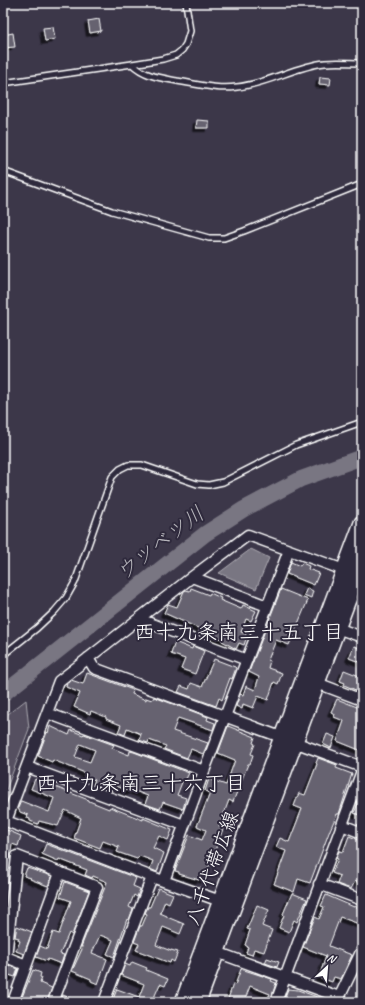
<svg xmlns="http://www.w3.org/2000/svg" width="365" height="1005" viewBox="0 0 365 1005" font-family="Caveat,'Klee One',sans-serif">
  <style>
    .green { fill: #555060; stroke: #aaa8b0 }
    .water { fill: #797682; stroke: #afadb4 }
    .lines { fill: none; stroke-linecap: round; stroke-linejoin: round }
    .river { stroke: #797682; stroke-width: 16 }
    .building { fill: #666270; stroke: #fff; fill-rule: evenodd; filter: url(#shadow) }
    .service-casing { stroke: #fff; stroke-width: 8 }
    .minor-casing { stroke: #fff; stroke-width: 13 }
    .secondary-casing { stroke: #fff; stroke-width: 18 }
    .service { stroke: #2f2a3d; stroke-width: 5 }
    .minor { stroke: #2f2a3d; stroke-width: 10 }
    .secondary { stroke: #2f2a3d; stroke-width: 15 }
    .labels { text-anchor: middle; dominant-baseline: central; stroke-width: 4; stroke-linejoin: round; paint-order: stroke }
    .street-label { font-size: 20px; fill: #fff; stroke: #2f2a3d }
    .water-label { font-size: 21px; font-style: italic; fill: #b5b4ba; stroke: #2f2a3d }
    .neighbourhood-label { font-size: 21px; fill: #fff; stroke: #2f2a3d }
  </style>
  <defs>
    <filter id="shadow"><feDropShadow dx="-3.5" dy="3.5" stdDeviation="0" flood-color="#0009"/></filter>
  </defs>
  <rect width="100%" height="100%" fill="#3c3749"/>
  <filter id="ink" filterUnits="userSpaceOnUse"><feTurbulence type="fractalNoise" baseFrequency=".025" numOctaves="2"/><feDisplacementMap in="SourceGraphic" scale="8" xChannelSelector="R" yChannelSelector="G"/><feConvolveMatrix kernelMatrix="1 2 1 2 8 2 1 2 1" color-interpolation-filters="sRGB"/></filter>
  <g filter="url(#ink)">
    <path class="green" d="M26,700L29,729L3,798V718Z"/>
    <path class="water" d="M251,549L269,558L256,589L219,573Z"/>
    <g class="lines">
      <path class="river" d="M3,694L205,534L244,509L301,479L362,457"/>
    </g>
    <path class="building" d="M99,19L101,31L90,33L88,21Z
      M53,27L55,39L45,41L43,28Z
      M13,33L15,47L4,48L3,35Z
      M320,77L331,78L330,85L319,84Z
      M197,120L209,121V128H196Z
      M291,562L300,566L302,563L309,566L308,569L319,573L314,585L287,574Z
      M191,588L209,595L210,593L221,598L220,600L241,609L243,605L256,611L251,621L246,619L241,632L246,634L245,636H247L244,645L239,643L236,649L222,641V639L210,635L209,638L198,634L200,629L164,613L168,604L177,607L184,591L186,590L190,591Z
      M307,588L313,591L311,598L304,595Z
      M281,589L308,600L289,645L276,640L268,660L270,661L268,668L282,673L278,684L274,682L268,700L258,696L253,708L243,704L242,709L236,706L240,694L243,695L246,686L255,690L259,677L249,672Z
      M175,642L192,649L193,646L204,651L195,674L181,669L185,659L171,654Z
      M354,646L362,649V663L349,658Z
      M214,659L235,667L236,668L232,679L230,678L222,700L219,698L216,706L178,692L181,686L189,689L191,683L202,687Z
      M344,670L362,677V687L360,686L358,691L344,685L345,683L340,681Z
      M87,673L133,690L132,694L146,700V698L152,700L154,697L208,717L207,720L215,723L213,730L178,718L173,731L208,743L203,754L191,749L187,758L164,749L166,746L149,740L148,743L139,740L141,734L127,728L125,735L118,732L121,725L106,719V717L91,711L90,714L74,707L80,693L66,687L67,683L71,680L83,684Z
      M337,699L362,709V751L337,741L344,721L334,717L335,714L331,712Z
      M50,726L69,735L71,730L83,735L84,734L114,745L112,748L129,755L130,751L134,752L189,773L185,781L183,780L177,795L186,798L183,809L163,802L160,809L145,804L148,796L132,790L131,792L114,785L111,791L93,784L95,780L84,776L85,773L53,760L52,762L38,756L47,732L48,733ZM80,744L95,750L90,762L75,757Z
      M228,726L255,737L253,743L255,744L251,754L253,755L250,764H248L233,802L229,800L219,827L223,829L204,880L200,878L199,880L179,874V872L175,871L189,835L202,840L206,830L197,826L210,793L205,791L209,779L226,785L235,760L218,753Z
      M327,734L335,737L331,748L323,744Z
      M318,758L337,765L336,768L352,774L339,814H337L330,830L310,883L298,879L294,892L274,884L286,851L276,847L280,838L289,842L302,809L294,806L299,793L305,795L317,764L316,763Z
      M35,779L86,799L89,800V801L109,809L110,807L143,820V818L172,830L168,840L159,836L153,848L164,853L157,872L150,869L153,861L140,856L137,859L117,852L119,847L103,841L100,848L74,838L81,818L65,810L58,826L39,821L38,824L30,821V819L27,818L28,815L20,812L18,808L21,801L49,812L54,798L31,789Z
      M362,794V816L354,813Z
      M3,830L6,832L7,830L21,836L18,846L12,844L10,859L3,858Z
      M349,836L359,840V843L362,844V884L355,881L351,889L337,884L340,876L332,873L338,859L336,858L339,851L343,852Z
      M46,844L136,878L133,886L140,889L137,897L134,895L129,907L133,909L129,920L127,919L114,957L107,954L113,940L100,935L92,953L107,959L98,984L91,981V979L72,971L83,947H81L107,882L93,876L92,878L85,875L87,870L59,859L58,861L42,854Z
      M27,868L52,876L48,886L30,879L31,878L24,876Z
      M65,882L89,891L72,935L69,933L60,954L64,955L61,964L48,959L47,961L36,957L40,946L47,949L53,932L59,934L65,917L71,901L60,897Z
      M158,888L173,894L169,903L165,901L160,913L167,916V917L184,924L180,934L163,927L156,945L171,951V950L178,952L174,962L171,960L170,963L136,950L139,944L134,942L140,926H142L147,914L145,913L148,907H150Z
      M292,893L307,899L297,922L294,920L289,932L279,928L284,915L283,914Z
      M326,895L354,907V906L362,909V925L340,917L329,946L352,955L341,979L334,977L332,982L319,977L326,956L303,947L315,917L319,919L324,907L321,906Z
      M257,905L269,910L262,926L272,930L264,952L254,949L252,955L246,953L248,947L245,945L250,930L247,929Z
      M17,926L32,932L24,954L16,951L20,941L18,940L19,938L15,937Z
      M267,958L279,962L277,967L265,963Z
      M132,962L147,968L146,970L168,979L165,986L160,984L152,1002H112L117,989L139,997L144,984L121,975L125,964L130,966Z
      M9,965L18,969L15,977L6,974Z
      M241,969L272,979L271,981L276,983L270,1002H266L270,994L250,986L244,1002H227L233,984L235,985Z
      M33,970L41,973L40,977L42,978L40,983L52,988L47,1002H20Z
      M288,989L298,990L328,1001V1002H283Z
      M63,995L79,1002H60Z"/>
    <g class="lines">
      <g class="service-casing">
        <path id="service" d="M132,64C144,76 161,78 177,81C197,84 217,90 237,87C268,84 295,66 325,63C337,62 350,63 362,63
          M3,83L132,64L163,59L176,55L182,50L186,44L190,31L186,3
          M3,171L112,211L209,238H224L244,231L362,184
          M3,655L37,628L54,612L66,598L75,582L112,477L120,469L128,465H142L197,484L209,485L223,482L296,445L362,422"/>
      </g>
      <g class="minor-casing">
        <path id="minor" d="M192,577L267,606
          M139,619L247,660
          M337,628L362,637
          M88,658L94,668L362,767
          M317,683L362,700
          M47,713L204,771
          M27,767L184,825
          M342,825L362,833
          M164,881L204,771L289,550
          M319,884L362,900
          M226,903L152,877L6,821L59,681L192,577L248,535L344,570
          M211,950L339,997
          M26,965L6,957L17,856L97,887L53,1002
          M13,1002L60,873
          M104,1002L152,877
          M276,1002L362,771
          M337,1002L362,950"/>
      </g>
      <g class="secondary-casing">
        <path id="secondary" d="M183,1002L362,523
          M198,1002L362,562"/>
      </g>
      <use href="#service" class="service"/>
      <use href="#minor" class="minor"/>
      <use href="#secondary" class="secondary"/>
    </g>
  </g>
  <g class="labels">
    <g class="street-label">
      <text transform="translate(212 868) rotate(-70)">八千代帯広線</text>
    </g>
    <g class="water-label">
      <text transform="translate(160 543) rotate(-38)">ウツベツ川</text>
    </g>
    <g class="neighbourhood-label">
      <text x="239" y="632">西十九条南三十五丁目</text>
      <text x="141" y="783">西十九条南三十六丁目</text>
    </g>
  </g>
  <rect width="365" height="1005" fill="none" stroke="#2f2a3d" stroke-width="16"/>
  <rect x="8" y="8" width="349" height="989" fill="none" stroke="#fff" stroke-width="1.5" filter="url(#ink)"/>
  <g transform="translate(327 967) rotate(26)" stroke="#2f2a3d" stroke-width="3" paint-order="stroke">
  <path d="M0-3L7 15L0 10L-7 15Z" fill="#ffffff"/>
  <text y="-6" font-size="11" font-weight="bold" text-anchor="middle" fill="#ffffff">N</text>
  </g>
</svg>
